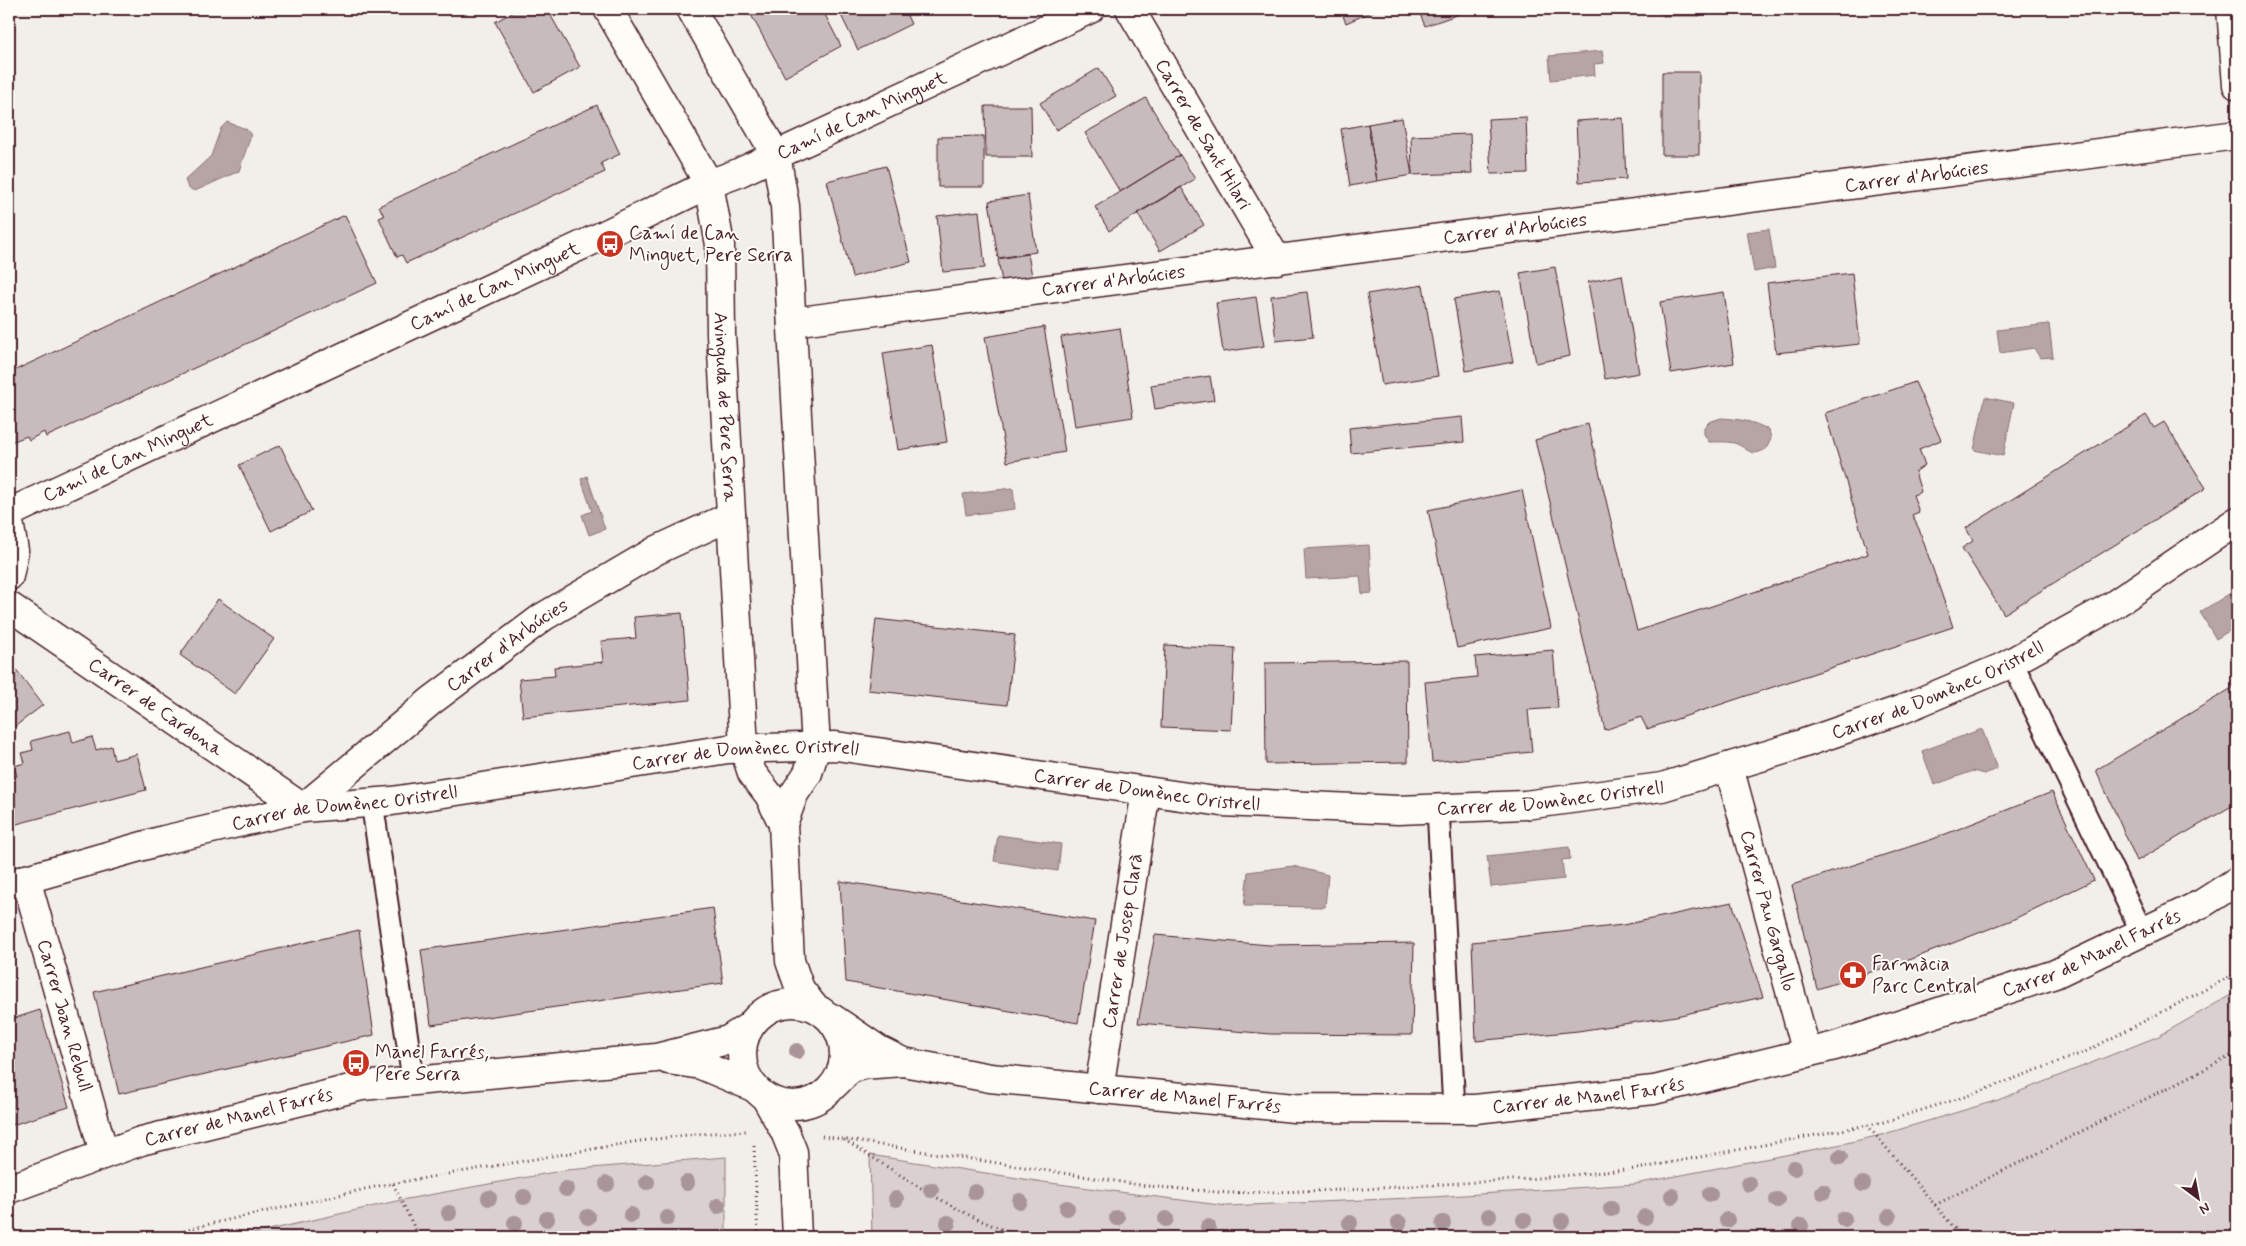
<svg xmlns="http://www.w3.org/2000/svg" width="2246" height="1246" viewBox="0 0 2246 1246" font-family="Mynerve,sans-serif">
  <style>
    .green { fill: #d9d0cf; stroke: #92787d }
    .water { fill: #b7a5a6; stroke: #8b6f75 }
    .lines { fill: none; stroke-linecap: round; stroke-linejoin: round }
    .stream { stroke: #8b6f75; stroke-width: 11 }
    .building { fill: #c8bbbb; stroke: #4a1f2b }
    .pedestrian-casing { stroke: #4a1f2b; stroke-width: 25 }
    .minor-casing { stroke: #4a1f2b; stroke-width: 31 }
    .path { stroke: #4a1f2b; stroke-width: 3; stroke-dasharray: 1 4; stroke-linecap: butt }
    .pedestrian { stroke: #fdfcf7; stroke-width: 21 }
    .minor { stroke: #fdfcf7; stroke-width: 28 }
    .tree { fill: #a99598 }
    .labels { text-anchor: middle; dominant-baseline: central; stroke-width: 4; stroke-linejoin: round; paint-order: stroke }
    .street-label { font-size: 19px; fill: #4a1f2b; stroke: #fdfcf7 }
    .poi-label { font-size: 19px; fill: #4a1f2b; stroke: #fdfcf7; text-anchor: start }
  </style>
  <rect width="100%" height="100%" fill="#f2efeb"/>
  <filter id="ink" filterUnits="userSpaceOnUse"><feTurbulence type="fractalNoise" baseFrequency=".02" numOctaves="2"/><feDisplacementMap in="SourceGraphic" scale="10" xChannelSelector="R" yChannelSelector="G"/><feConvolveMatrix kernelMatrix="1 2 1 2 8 2 1 2 1" color-interpolation-filters="sRGB"/></filter>
  <g filter="url(#ink)">
    <path class="green" d="M2236,992L2237,1237H872L870,1155L1043,1182L1227,1206L1433,1197L1635,1184L1842,1144L1881,1135L1998,1100L2159,1036Z
      M726,1157V1237H238L401,1200L566,1170Z"/>
    <path class="water" d="M1654,9H1700V16H1663Z
      M1602,51L1604,63L1594,64L1595,75L1551,80L1549,56Z
      M227,122L246,129L251,135L239,171L195,191L188,188L185,180L211,156L221,128Z
      M1769,229L1775,268L1754,272L1747,232Z
      M2049,324L2053,357L2040,358L2034,348L2000,353L1997,330Z
      M1985,397L2014,403L2003,456L1974,450Z
      M1721,418C1739,419 1753,421 1769,430L1771,439L1766,449C1751,457 1751,451 1737,444C1730,441 1718,442 1709,442L1704,434V427L1709,422Z
      M587,476L605,529L589,535L582,515L592,511L581,479Z
      M1013,488L1015,509L966,515L963,494Z
      M1369,545L1372,593L1362,594L1360,576L1306,579L1304,549Z
      M2237,589V626L2216,639L2200,612Z
      M1982,729L1997,769L1984,774L1973,771L1934,785L1922,751Z
      M998,835L1061,844L1058,871L994,861Z
      M1569,847L1570,859L1562,860L1564,879L1491,887L1487,856Z
      M1293,866L1328,875L1325,907L1244,906L1248,872Z"/>
    <g class="lines">
      <path class="stream" d="M2232,1237L2237,1235"/>
    </g>
    <path class="building" d="M424,9H435L427,14Z
      M518,9H547L580,67L534,92L495,22Z
      M755,9H822L841,46L785,77L749,11Z
      M838,9H904L911,24L858,50Z
      M1340,9H1378L1346,23Z
      M1418,9H1464L1465,12L1425,26Z
      M1099,68L1116,96L1056,130L1040,103Z
      M1662,72H1699V155H1662Z
      M1146,98L1180,155L1120,192L1085,133Z
      M597,105L620,154L601,163L605,172L406,263L402,255L397,257L379,218L384,216L379,206Z
      M985,106H1031L1032,157H986Z
      M1526,117L1528,173L1491,174L1488,119Z
      M1402,118L1412,175L1377,181L1368,124Z
      M1623,118L1626,179L1579,182L1576,121Z
      M1368,124L1377,181L1350,186L1341,129Z
      M1470,134L1472,173L1412,175L1411,136Z
      M984,136V187H938V137Z
      M1180,155L1195,179L1109,231L1095,207Z
      M886,166L911,262L852,277L827,181Z
      M1181,187L1204,225L1160,251L1137,213Z
      M1028,195L1036,252L998,258L989,201Z
      M979,211L985,268L943,272L937,216Z
      M345,215L377,283L46,437L44,432L29,440L27,436L11,442L9,437V373Z
      M1028,254L1032,276L1002,282L998,259Z
      M1555,267L1570,356L1536,363L1520,273Z
      M1852,273L1860,344L1776,353L1767,283Z
      M1622,275L1639,373L1605,379L1588,282Z
      M1423,285L1438,376L1382,385L1367,294Z
      M1500,291L1513,362L1466,371L1454,299Z
      M1307,292L1313,337L1276,341L1271,296Z
      M1724,292L1734,363L1671,373L1660,302Z
      M1256,297L1264,346L1223,352L1216,303Z
      M1044,327L1065,452L1007,462L985,337Z
      M1120,328L1133,417L1075,426L1061,337Z
      M932,345L947,442L898,450L883,353Z
      M1210,376L1214,400L1155,409L1151,385Z
      M1915,382L1941,440L1919,449L1925,465L1915,472L1921,492L1913,495L1919,512L1912,515L1919,529L1953,627L1647,729L1641,717L1605,730L1535,440L1588,424L1637,631L1868,554L1825,413Z
      M2146,415L2154,428L2164,422L2206,488L2004,614L1962,548L1973,541L1966,528Z
      M1462,417L1464,442L1351,453L1349,428Z
      M280,445L312,511L271,531L239,465Z
      M1522,490L1551,628L1457,648L1428,510Z
      M218,599L274,639L235,694L180,655Z
      M682,613L690,700L523,717L519,679L555,676L554,667L603,662L601,641L636,638L634,617Z
      M876,619L1015,635L1007,705L868,690Z
      M1165,645L1235,648L1231,730L1161,727Z
      M1553,650L1558,708L1528,710L1532,752L1432,762L1425,682L1477,677L1475,657Z
      M1407,661L1408,762L1266,764L1265,663Z
      M15,668L43,705L9,731V673Z
      M2237,685V803L2137,861L2096,770Z
      M70,731L73,743L92,737L96,750L111,746L114,760L137,754L146,790L9,826V778L17,776L14,766L25,763L22,753L33,750L31,741Z
      M2052,792L2094,880L2012,920L1912,959L1817,989L1792,885L1933,839Z
      M840,881L1095,921L1078,1023L846,982Z
      M1732,902L1763,997L1676,1016L1578,1031L1476,1041L1472,942L1623,925Z
      M713,908L723,983L431,1025L421,950Z
      M359,930L374,1035L119,1094L94,992Z
      M1155,935L1269,945L1414,943L1412,1035L1271,1034L1138,1023Z
      M40,1010L69,1107L9,1126V1020Z"/>
    <g class="lines">
      <g class="pedestrian-casing">
        <path id="pedestrian" d="M2012,662L2142,932
          M372,802L413,1079
          M1438,808L1454,1109"/>
      </g>
      <g class="minor-casing">
        <g id="minor">
          <path id="s1" d="M608,9L709,184L720,245L721,334L744,748L752,773L769,795L783,824"/>
          <path d="M691,9L776,155L785,206L816,747L808,773L794,794L783,824L790,961L800,989L813,1006"/>
          <path id="s2" d="M1130,9L1277,260"/>
          <path d="M2231,9L2237,85"/>
          <path id="s3" d="M792,322L2237,135"/>
          <path id="s4" d="M9,513L604,235L709,184L736,174L1090,9"/>
          <path d="M9,522L14,551L9,576"/>
          <path id="s5" d="M9,606L303,808L431,701L543,617L657,550L731,516"/>
          <path id="s6" d="M1729,767L1807,1053"/>
          <path id="s7" d="M26,879L104,1153"/>
          <path id="s8" d="M9,884L164,840L303,808L392,801L728,749L836,746L1222,802L1398,810L1525,805L1662,787L1787,749L1903,709L2003,667L2112,606L2237,521"/>
          <circle cx="793" cy="1054" r="51"/>
          <path d="M832,1018L879,1050L903,1062"/>
          <path d="M668,1060L701,1065L753,1087"/>
          <path id="s9" d="M835,1084L849,1070L862,1065L903,1062L990,1078L1294,1108L1475,1109L1654,1090L1835,1046L2055,974L2203,903L2237,881"/>
          <path id="s10" d="M1099,1089L1146,791"/>
          <path d="M767,1100L785,1132L793,1152L797,1237"/>
          <path id="s11" d="M9,1189L141,1141L362,1086L656,1058L728,1040L750,1026"/>
        </g>
      </g>
      <path class="path" d="M2230,978L2237,993
        M1867,1125L1962,1237
        M822,1136L1147,1186L1229,1193L1347,1190L1527,1179L1637,1169L1884,1122L1970,1095L2085,1052L2237,973
        M844,1140C903,1175 959,1218 1025,1237
        M754,1146L758,1237
        M393,1184L419,1237
        M1935,1205L2237,1053
        M165,1237L201,1226L379,1186L633,1142L695,1134L746,1131"/>
      <use href="#pedestrian" class="pedestrian"/>
      <use href="#minor" class="minor"/>
    </g>
    <g class="tree">
      <circle cx="797" cy="1051" r="8"/>
      <circle cx="1840" cy="1157" r="8"/>
      <circle cx="1794" cy="1168" r="8"/>
      <circle cx="647" cy="1182" r="8"/>
      <circle cx="687" cy="1183" r="8"/>
      <circle cx="607" cy="1184" r="8"/>
      <circle cx="1749" cy="1184" r="8"/>
      <circle cx="1863" cy="1184" r="8"/>
      <circle cx="566" cy="1189" r="8"/>
      <circle cx="931" cy="1190" r="8"/>
      <circle cx="975" cy="1192" r="8"/>
      <circle cx="1823" cy="1192" r="8"/>
      <circle cx="1710" cy="1194" r="8"/>
      <circle cx="1672" cy="1196" r="8"/>
      <circle cx="524" cy="1197" r="8"/>
      <circle cx="489" cy="1198" r="8"/>
      <circle cx="896" cy="1199" r="8"/>
      <circle cx="1777" cy="1200" r="8"/>
      <circle cx="1020" cy="1201" r="8"/>
      <circle cx="718" cy="1206" r="8"/>
      <circle cx="1067" cy="1208" r="8"/>
      <circle cx="1611" cy="1209" r="8"/>
      <circle cx="449" cy="1213" r="8"/>
      <circle cx="631" cy="1215" r="8"/>
      <circle cx="1489" cy="1216" r="8"/>
      <circle cx="588" cy="1217" r="8"/>
      <circle cx="1645" cy="1217" r="8"/>
      <circle cx="1889" cy="1217" r="8"/>
      <circle cx="667" cy="1218" r="8"/>
      <circle cx="1117" cy="1218" r="8"/>
      <circle cx="547" cy="1219" r="8"/>
      <circle cx="1166" cy="1219" r="8"/>
      <circle cx="1844" cy="1219" r="8"/>
      <circle cx="1524" cy="1220" r="8"/>
      <circle cx="1727" cy="1220" r="8"/>
      <circle cx="1562" cy="1221" r="8"/>
      <circle cx="515" cy="1223" r="8"/>
      <circle cx="948" cy="1223" r="8"/>
      <circle cx="1350" cy="1223" r="8"/>
      <circle cx="1399" cy="1223" r="8"/>
      <circle cx="1443" cy="1223" r="8"/>
      <circle cx="1801" cy="1226" r="8"/>
      <circle cx="1208" cy="1227" r="8"/>
    </g>
  </g>
  <defs>
    <g id="bus-disc" transform="scale(1.4375)"><circle r="9.5" fill="#c8321e" stroke="#fdfcf7"/><path d="M-5-6H5V4H4V6H2V4H-2V6H-4V4H-5ZM-3.5-4V0h7V-4ZM-3.5 1.2v1.5H-2V1.2ZM2 1.2v1.5H3.5V1.2Z" fill="#fff"/></g>
    <g id="pharmacy-disc" transform="scale(1.4375)"><circle r="9.5" fill="#c8321e" stroke="#fdfcf7"/><path d="M-2-6h4v4h4v4h-4v4h-4v-4h-4v-4h4Z" fill="#fff"/></g>
  </defs>
  <g fill-rule="evenodd">
    <use href="#bus-disc" x="610" y="244"/>
    <use href="#pharmacy-disc" x="1853" y="975"/>
    <use href="#bus-disc" x="356" y="1063"/>
  </g>
  <g class="labels">
    <g class="street-label">
      <text stroke="none"><textPath href="#s4" startOffset="941">Camí de Can Minguet</textPath></text>
      <text stroke="none"><textPath href="#s2" startOffset="145">Carrer de Sant Hilari</textPath></text>
      <text stroke="none"><textPath href="#s3" startOffset="1134">Carrer d'Arbúcies</textPath></text>
      <text stroke="none"><textPath href="#s3" startOffset="729">Carrer d'Arbúcies</textPath></text>
      <text stroke="none"><textPath href="#s3" startOffset="324">Carrer d'Arbúcies</textPath></text>
      <text stroke="none"><textPath href="#s4" startOffset="536">Camí de Can Minguet</textPath></text>
      <text stroke="none"><textPath href="#s1" startOffset="426">Avinguda de Pere Serra</textPath></text>
      <text stroke="none"><textPath href="#s4" startOffset="131">Camí de Can Minguet</textPath></text>
      <text stroke="none"><textPath href="#s5" startOffset="618">Carrer d'Arbúcies</textPath></text>
      <text stroke="none"><textPath href="#s8" startOffset="1965">Carrer de Domènec Oristrell</textPath></text>
      <text stroke="none"><textPath href="#s5" startOffset="178">Carrer de Cardona</textPath></text>
      <text stroke="none"><textPath href="#s8" startOffset="750">Carrer de Domènec Oristrell</textPath></text>
      <text stroke="none"><textPath href="#s8" startOffset="1155">Carrer de Domènec Oristrell</textPath></text>
      <text stroke="none"><textPath href="#s8" startOffset="1560">Carrer de Domènec Oristrell</textPath></text>
      <text stroke="none"><textPath href="#s8" startOffset="345">Carrer de Domènec Oristrell</textPath></text>
      <text stroke="none"><textPath href="#s6" startOffset="149">Carrer Pau Gargallo</textPath></text>
      <text stroke="none"><textPath href="#s10" startOffset="150">Carrer de Josep Clarà</textPath></text>
      <text stroke="none"><textPath href="#s9" startOffset="1289">Carrer de Manel Farrés</textPath></text>
      <text stroke="none"><textPath href="#s7" startOffset="142">Carrer Joan Rebull</textPath></text>
      <text stroke="none"><textPath href="#s9" startOffset="764">Carrer de Manel Farrés</textPath></text>
      <text stroke="none"><textPath href="#s9" startOffset="359">Carrer de Manel Farrés</textPath></text>
      <text stroke="none"><textPath href="#s11" startOffset="241">Carrer de Manel Farrés</textPath></text>
    </g>
    <g class="poi-label">
      <text x="629" y="233">Camí de Can<tspan x="629" dy="22">Minguet, Pere Serra</tspan></text>
      <text x="1872" y="964">Farmàcia<tspan x="1872" dy="22">Parc Central</tspan></text>
      <text x="375" y="1052">Manel Farrés,<tspan x="375" dy="22">Pere Serra</tspan></text>
    </g>
  </g>
  <rect width="2246" height="1246" fill="none" stroke="#fdfcf7" stroke-width="30"/>
  <rect x="15" y="15" width="2216" height="1216" fill="none" stroke="#4a1f2b" stroke-width="2" filter="url(#ink)"/>
  <g transform="translate(2198 1198) rotate(148)" stroke="#fdfcf7" stroke-width="4" paint-order="stroke">
  <path d="M0-4L9 19L0 12L-9 19Z" fill="#4a1f2b"/>
  <text y="-8" font-size="14" font-weight="bold" text-anchor="middle" fill="#4a1f2b">N</text>
  </g>
</svg>
